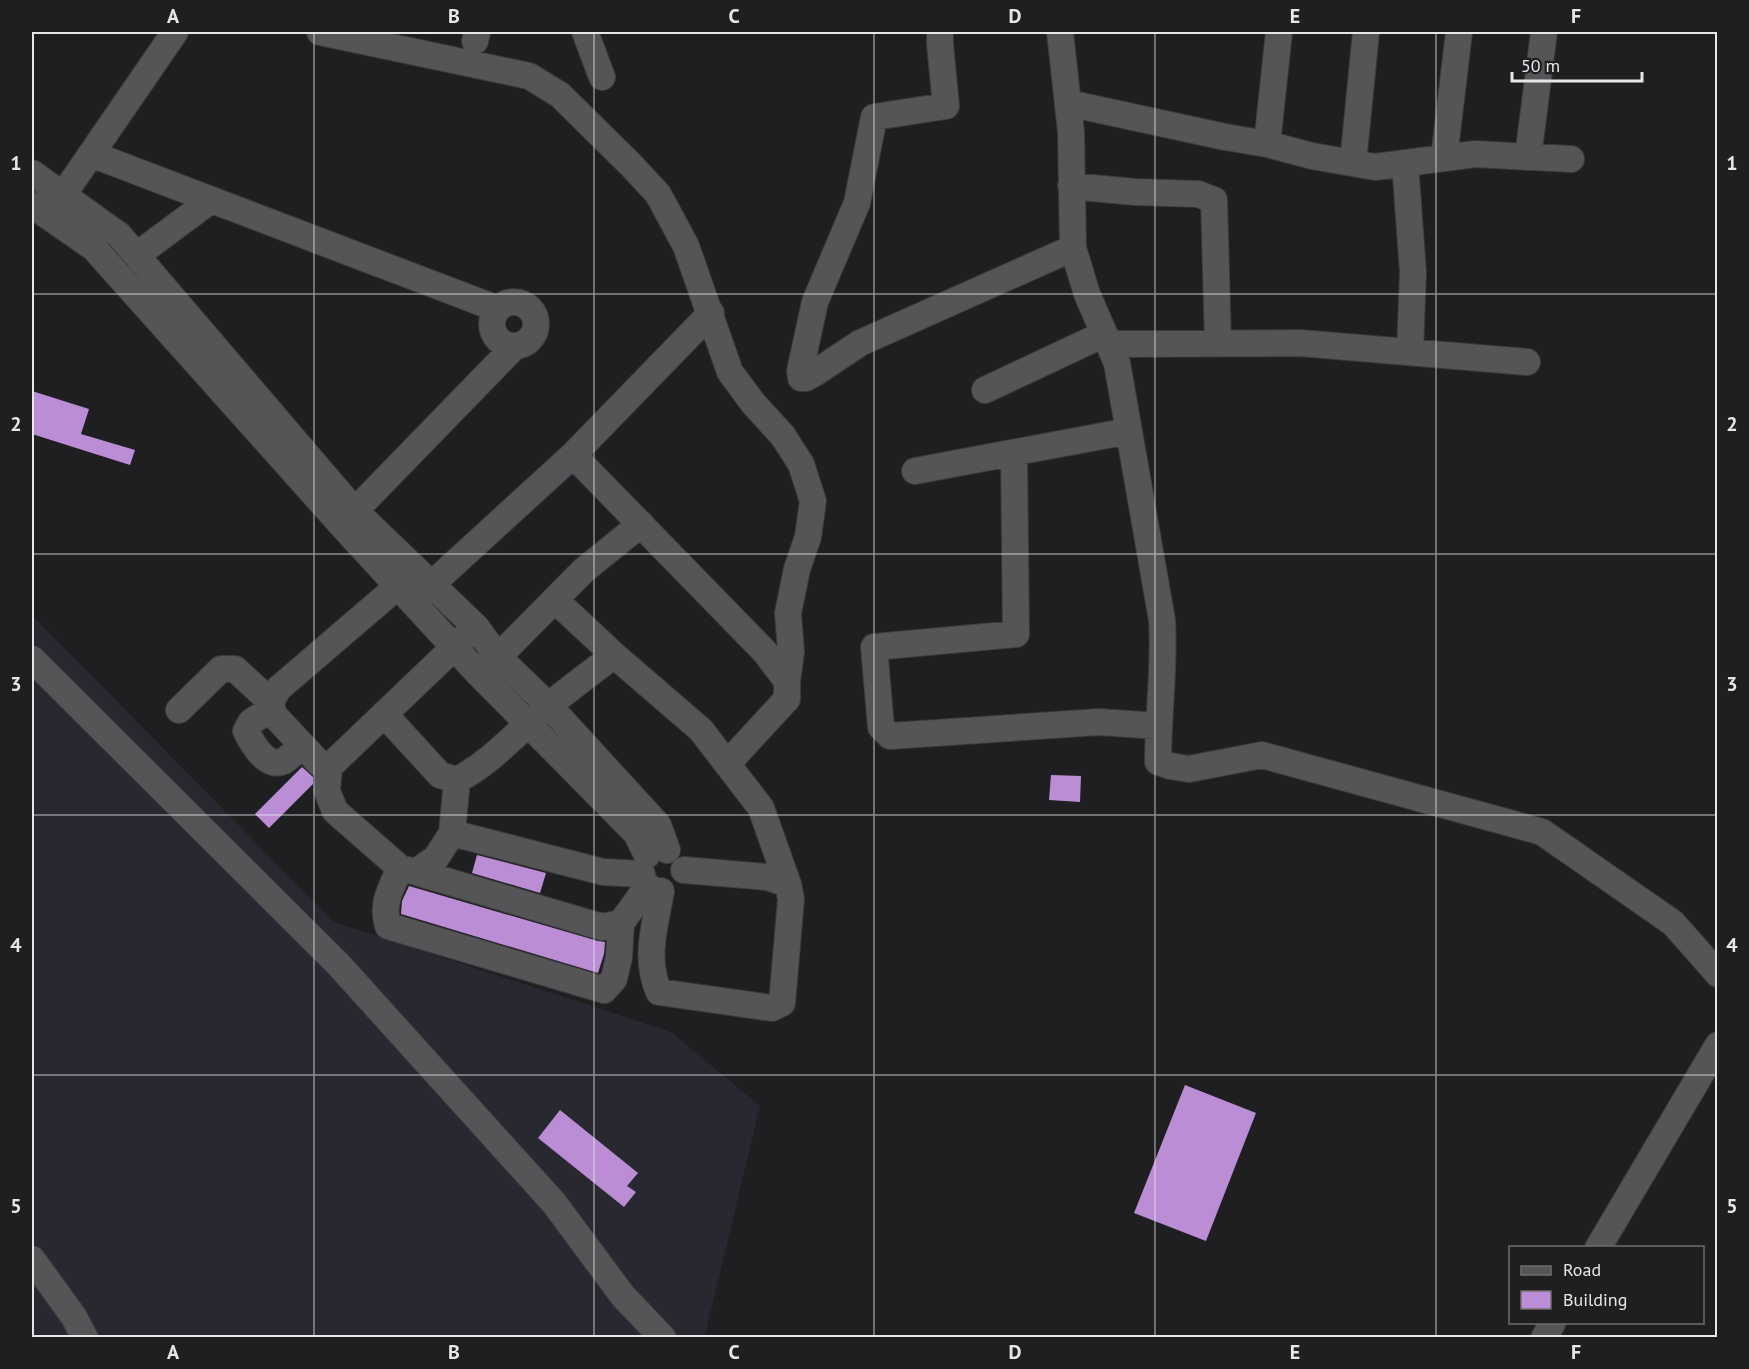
<svg xmlns="http://www.w3.org/2000/svg" width="1749" height="1369" viewBox="0 0 1749 1369" font-family="'PT Sans',sans-serif">
  <style>
    .built { fill: #282830 }
    .building { fill: #bb8dd5 }
    .lines { fill: none; stroke-linecap: round; stroke-linejoin: round }
    .minor-casing { stroke: #3a3a3c; stroke-width: 28 }
    .minor { stroke: #555558; stroke-width: 26 }
    .grid { fill: none; stroke: #e7e7e9; stroke-width: 1.5; stroke-opacity: 0.55 }
    .neatline { fill: none; stroke: #e7e7e9; stroke-width: 2 }
    .grid-label { font-size: 20px; text-anchor: middle; font-weight: bold; fill: #e7e7e9 }
  </style>
  <rect width="100%" height="100%" fill="#1f1f22"/>
  <path class="built" d="M32,615L334,922L671,1032L760,1106L705,1335L708,1337H32Z"/>
  <path class="building" d="M32,391L89,409L81,434L135,450L130,465L32,434Z
    M302,767L313,777V784L269,828L255,814Z
    M1051,775L1081,776L1080,802L1049,800Z
    M477,855L546,873L540,893L472,873Z
    M409,886L598,941L605,942L604,954L598,973L401,914L402,901Z
    M1185,1085L1256,1113L1206,1241L1134,1213Z
    M560,1110L638,1173L627,1186L636,1192L624,1207L538,1138Z"/>
  <g class="lines">
    <g class="minor-casing">
      <path id="minor" d="M320,32L529,76L560,95L631,165L658,194L686,246L730,372L753,403L783,436L801,464L813,501L808,537L797,569L788,613L791,652L787,681
        M585,32L602,77
        M940,32V44L946,106L874,117L857,203L815,302L800,371L801,378H806L815,373L860,343L1073,248
        M1060,32L1071,132L1073,248L1087,294L1117,363L1162,620C1165,667 1158,714 1158,762L1170,766L1189,769L1262,755L1542,832L1673,923L1718,974
        M475,41L477,32
        M1068,103L1225,137L1267,144L1312,156L1375,167L1475,154L1571,159
        M1267,144L1279,32
        M91,154L498,309
        M1528,157L1544,32
        M1444,158L1459,32
        M1353,163L1366,32
        M1405,163L1413,272L1410,352
        M32,173L119,235L354,510L476,627L498,657L549,706L658,825L667,850
        M1071,186L1135,192L1198,194L1214,200L1218,343
        M63,195L175,32
        M32,205L94,248L347,531L476,671L636,833L647,855
        M137,255L211,200
        M492 324a22 22 0 1 1 44 0a22 22 0 1 1-44 0Z
        M1109,344L1300,343L1527,362
        M985,390L1104,334
        M1014,453L1016,634L874,647L881,727L890,736L1099,722L1158,726
        M573,455L711,313
        M915,471L1129,431
        M343,523L514,347
        M398,586L278,689L271,702L273,714L319,763L329,767L467,635
        M420,595L573,455L765,652L787,681V699L727,764
        M555,600L614,655L701,730L761,808L788,884
        M32,659L338,964L554,1203L623,1296L663,1338
        M486,665L498,657L584,570L641,524
        M272,708L251,722L246,731C252,743 266,769 284,761C290,757 297,750 302,745
        M179,710L221,669H235L271,702
        M384,714L440,775L457,780C492,762 517,732 547,707C569,689 592,672 614,655
        M329,767L327,791L335,811L400,868L416,872L436,858L452,833L457,780
        M452,833L603,872L642,874
        M400,868C391,889 381,903 388,926L604,990L614,979L619,957L621,923
        M416,872L602,927L621,923L648,886
        M661,891C655,926 644,959 659,992L772,1008L782,1003L791,899L788,884L767,877L684,870
        M1598,1248L1718,1045
        M32,1259L74,1317L85,1338
        M1544,1338L1553,1322"/>
    </g>
    <use href="#minor" class="minor"/>
  </g>
  <path class="grid" d="M314,32V1338M594,32V1338M874,32V1338M1155,32V1338M1436,32V1338M32,294H1718M32,554H1718M32,815H1718M32,1075H1718"/>
  <rect width="1749" height="1369" fill="none" stroke="#1f1f22" stroke-width="66"/>
  <rect x="1509" y="1246" width="195" height="78" fill="#1f1f22" stroke="#6f6f72" stroke-width="1.5"/>
  <rect x="1521" y="1266" width="30" height="9" fill="#555558" stroke="#6f6f72" stroke-width="1.5"/>
  <text x="1563" y="1276" font-size="18" fill="#e7e7e9">Road</text>
  <rect x="1521" y="1291" width="30" height="18" fill="#bb8dd5" stroke="#6f6f72" stroke-width="1.5"/>
  <text x="1563" y="1306" font-size="18" fill="#e7e7e9">Building</text>
  <path d="M1512 72v9h130v-9" fill="none" stroke="#e7e7e9" stroke-width="3"/>
  <text x="1521" y="72" font-size="18" fill="#e7e7e9" stroke="#1f1f22" stroke-width="4.5" paint-order="stroke">50 m</text>
  <rect x="33" y="33" width="1683" height="1303" class="neatline"/>
  <g class="grid-label">
    <text x="173" y="23">A</text>
    <text x="454" y="23">B</text>
    <text x="734" y="23">C</text>
    <text x="1015" y="23">D</text>
    <text x="1295" y="23">E</text>
    <text x="1576" y="23">F</text>
    <text x="16" y="170">1</text>
    <text x="1732" y="170">1</text>
    <text x="16" y="431">2</text>
    <text x="1732" y="431">2</text>
    <text x="16" y="691">3</text>
    <text x="1732" y="691">3</text>
    <text x="16" y="952">4</text>
    <text x="1732" y="952">4</text>
    <text x="16" y="1213">5</text>
    <text x="1732" y="1213">5</text>
    <text x="173" y="1359">A</text>
    <text x="454" y="1359">B</text>
    <text x="734" y="1359">C</text>
    <text x="1015" y="1359">D</text>
    <text x="1295" y="1359">E</text>
    <text x="1576" y="1359">F</text>
  </g>
</svg>
